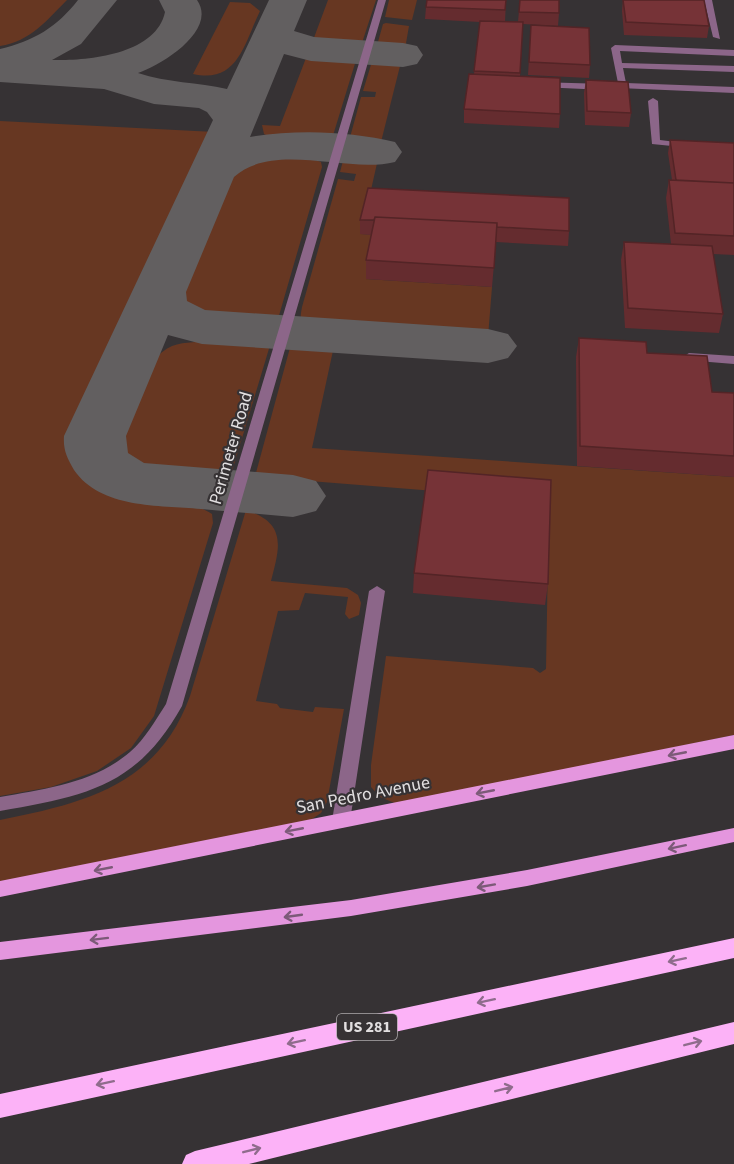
<svg xmlns="http://www.w3.org/2000/svg" width="734" height="1164" viewBox="0 0 734 1164" font-family="'Source Sans 3',sans-serif">
  <style>
    .green { fill: #673722 }
    .lines { fill: none; stroke-linecap: round; stroke-linejoin: round }
    .taxiway { fill: #625f60; fill-rule: evenodd }
    .minor { fill: #8c6689; fill-rule: evenodd }
    .major { fill: #e496de; fill-rule: evenodd }
    .highway { fill: #fcb2f7; fill-rule: evenodd }
    .wall { fill: #652c2f }
    .building { fill: #763337; stroke: #532426; stroke-width: 1.5 }
    .oneway { stroke: #7c5a78 }
    .oneway2 { stroke: #8f6c8c }
    .labels { text-anchor: middle; dominant-baseline: central; stroke-width: 4.5; stroke-linejoin: round; paint-order: stroke }
    .shield { fill: #363234; stroke: #aeabac; stroke-width: 1.5 }
    .shield-label { font-size: 16px; font-weight: bold; fill: #e2dfe0 }
    .street-label { font-size: 18px; fill: #e2dfe0; stroke: #363234 }
  </style>
  <rect width="100%" height="100%" fill="#363234"/>
  <path class="green" d="M0,0H67C46,21 31,41 0,46Z
    M328,0H376L360,49L320,46L312,43Z
    M389,0H417L412,20L385,17Z
    M230,2L250,3L260,11C244,44 238,84 193,74Z
    M386,23L409,26L405,49H376L383,24Z
    M320,55L357,57L331,142C316,147 277,142 264,134L262,125L280,126L306,58Z
    M373,58L401,62L380,146L358,145L349,141L361,97H375L376,92L363,91Z
    M0,121L215,132L75,433C71,453 74,464 89,479C126,515 176,490 212,514L213,523L154,716L131,748L97,771L51,787L0,796Z
    M263,155L304,156L321,162L322,167L278,319L270,324C241,321 198,326 178,301V293L229,172L245,160Z
    M344,157L378,159L361,234L375,235L366,279L492,287L488,337L310,326C299,322 300,318 302,307L338,179L354,181L356,174L340,172Z
    M213,339L271,342L230,478C196,475 127,483 115,442C125,413 143,358 172,346C185,341 201,343 213,339Z
    M291,344L334,346L312,448L734,477V735L397,804L380,797L371,787V765L386,656L533,668L540,673L546,669L549,500L297,480H254Z
    M246,510C287,523 280,547 271,581L347,588L358,595L361,603L359,615L349,619L345,614L348,597L305,593L299,610L278,611L256,701L277,704L280,708L313,712L315,707L344,709L327,802L321,813L309,821L0,882V820C85,803 158,785 190,696Z"/>
  <g class="lines">
    <path class="taxiway" d="M78,0H117L81,44L52,60C86,61 156,55 165,12L159,0H197C218,30 162,65 138,73C167,83 198,82 227,89L269,0H307L294,31L314,37L403,43L417,46L423,55L417,64L403,67L311,61L284,54L250,137C296,129 350,131 395,142L402,152L395,162C347,174 274,141 234,177L186,292L187,301L205,310L488,329L508,334L517,346L508,358L488,363L202,344L168,335L126,436L128,453L144,463L293,475L316,481L326,496L316,511L293,517C262,514 232,512 201,509C159,505 101,509 74,470C67,458 63,450 64,436L213,120L207,112L199,108L154,104L104,89L0,82V49C34,41 57,27 78,0Z"/>
    <path class="minor" d="M378,0H386L182,706C137,787 85,796 0,811V797C45,789 94,783 130,752C145,739 155,721 166,704Z
      M704,0H712L720,39L713,37Z
      M615,45L734,50V56L620,51L622,63L734,66V72L623,68L626,83L734,87V93L619,88L611,48Z
      M537,82L606,84L610,87L606,90L540,87L536,84Z
      M653,98L658,101L660,140L692,144V148L652,144L648,101Z
      M689,353L734,356V364L685,360L683,357Z
      M377,586L385,591L350,821L347,826L341,828L335,826L332,821L369,591Z"/>
    <path class="major" d="M734,735V749L0,897V881Z
      M734,828V842L527,886L351,916L0,960V942L351,900L527,870Z"/>
    <path class="highway" d="M734,938V958L0,1118V1094Z
      M734,1022V1044L249,1164H182L186,1155L195,1151Z"/>
  </g>
  <path class="wall" d="M506,0L505,22H518L520,0L559,13L558,26L523,24L520,76L560,114L559,128L464,123V109L474,74L480,22L425,19L426,7Z
    M623,0L709,26L707,38L624,35L622,11Z
    M531,25L590,65L589,78L528,75Z
    M586,80L631,113L629,127L585,125L584,93Z
    M670,140L734,143V255L713,254L723,314L719,333L625,328L621,260L624,242L671,244L666,198L669,180H672L668,153Z
    M360,220L569,231L568,246L496,242L492,287L366,279V260L371,235L360,234Z
    M579,338L647,353L712,392L734,393V477L577,466L576,357Z
    M414,573L548,584L545,605L413,593Z"/>
  <path class="building" d="M427,0H506L505,10L426,7Z
    M520,0H559V13L519,12Z
    M623,0H704L709,26L626,22Z
    M480,21L523,22L520,73L474,71Z
    M531,25L589,28L590,65L529,62Z
    M469,74L560,78V114L464,109Z
    M586,80L628,82L631,113L587,111Z
    M670,140L734,143V183L676,180Z
    M669,180L734,183V236L675,233Z
    M368,188L569,198V231L497,227V223L375,217L374,220H360Z
    M375,217L497,223L494,268L366,260Z
    M624,242L712,246L723,314L628,308Z
    M579,338L646,342L647,353L707,356L712,392L734,393V456L580,446Z
    M428,470L551,480L548,584L414,573Z"/>
  <defs><path id="oneway-shaft" d="M-6 0H5M1.5-3L5.5 0L1.5 3" fill="none" stroke-width="1.6" stroke-linecap="round" stroke-linejoin="round" transform="scale(1.5)"/></defs>
  <g class="oneway">
    <use href="#oneway-shaft" transform="translate(677 754) rotate(169)"/>
    <use href="#oneway-shaft" transform="translate(485 792) rotate(169)"/>
    <use href="#oneway-shaft" transform="translate(294 830) rotate(169)"/>
    <use href="#oneway-shaft" transform="translate(677 847) rotate(168)"/>
    <use href="#oneway-shaft" transform="translate(103 869) rotate(169)"/>
    <use href="#oneway-shaft" transform="translate(486 886) rotate(170)"/>
    <use href="#oneway-shaft" transform="translate(293 916) rotate(172)"/>
    <use href="#oneway-shaft" transform="translate(99 939) rotate(173)"/>
  </g>
  <g class="oneway2">
    <use href="#oneway-shaft" transform="translate(677 960) rotate(168)"/>
    <use href="#oneway-shaft" transform="translate(486 1001) rotate(168)"/>
    <use href="#oneway-shaft" transform="translate(296 1042) rotate(168)"/>
    <use href="#oneway-shaft" transform="translate(693 1043) rotate(-14)"/>
    <use href="#oneway-shaft" transform="translate(105 1083) rotate(168)"/>
    <use href="#oneway-shaft" transform="translate(504 1089) rotate(-14)"/>
    <use href="#oneway-shaft" transform="translate(252 1150) rotate(-14)"/>
  </g>
  <g class="labels">
    <rect class="shield" x="337" y="1014" width="60" height="26" rx="4.5"/>
    <g class="shield-label">
      <text x="367" y="1027">US 281</text>
    </g>
    <g class="street-label">
      <text transform="translate(231 448) rotate(-74)">Perimeter Road</text>
      <text transform="translate(363 795) rotate(-11)">San Pedro Avenue</text>
    </g>
  </g>
</svg>
